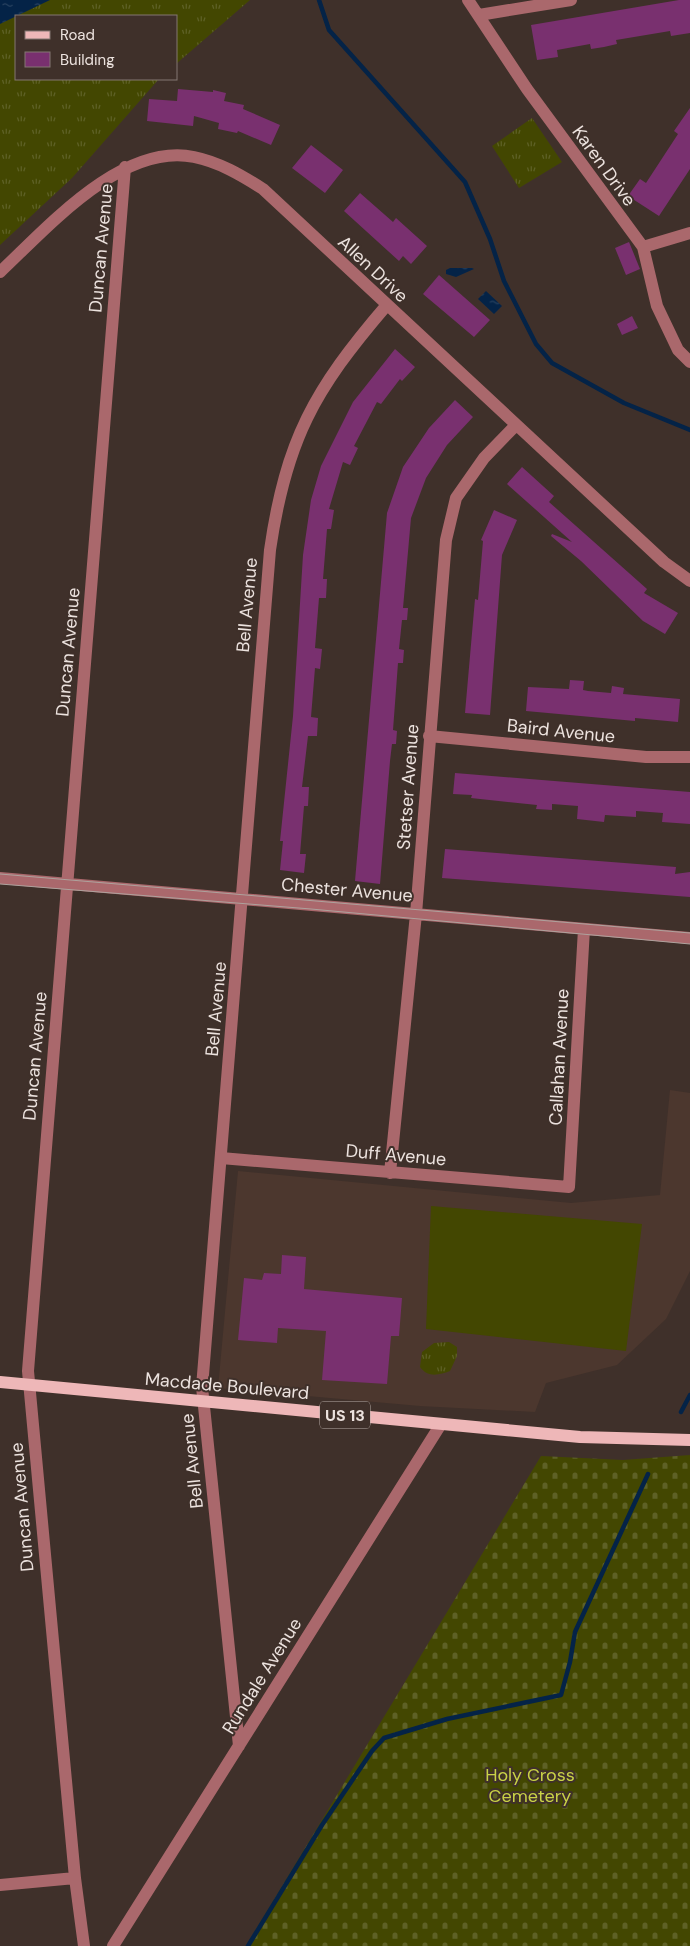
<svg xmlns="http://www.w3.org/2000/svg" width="690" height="1946" viewBox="0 0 690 1946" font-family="'DM Sans',sans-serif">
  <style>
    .built { fill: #4c372e }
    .grass { fill: url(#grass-tufts) }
    .cemetery { fill: url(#cemetery-stones) }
    .pitch { fill: #434701 }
    .water { fill: url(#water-ripples) }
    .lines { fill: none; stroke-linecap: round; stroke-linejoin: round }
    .stream { stroke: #042347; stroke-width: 4.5 }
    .building { fill: #79306f }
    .minor { stroke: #aa686c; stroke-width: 12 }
    .major { stroke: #eeb7b8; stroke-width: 12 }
    .tram { stroke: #aea29d; stroke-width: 1 }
    .labels { text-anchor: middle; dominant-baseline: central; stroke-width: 4; stroke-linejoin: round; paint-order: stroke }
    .shield { fill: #3f302a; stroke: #b8ada8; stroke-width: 1 }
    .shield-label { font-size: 16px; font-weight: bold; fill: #ece2de }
    .street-label { font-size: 18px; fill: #ece2de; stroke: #3f302a }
    .park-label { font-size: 18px; fill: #c9d246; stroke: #3f302a }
  </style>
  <defs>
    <pattern id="grass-tufts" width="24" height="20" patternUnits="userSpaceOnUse" patternTransform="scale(1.25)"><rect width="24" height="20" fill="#434701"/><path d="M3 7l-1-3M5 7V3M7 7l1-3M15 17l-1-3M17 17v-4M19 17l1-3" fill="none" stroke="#5e6126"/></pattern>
    <pattern id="cemetery-stones" width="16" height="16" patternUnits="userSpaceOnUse" patternTransform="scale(1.25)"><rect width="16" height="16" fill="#434701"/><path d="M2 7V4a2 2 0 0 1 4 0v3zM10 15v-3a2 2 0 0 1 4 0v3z" fill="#5e6126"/></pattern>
    <pattern id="water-ripples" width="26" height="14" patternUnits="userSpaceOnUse" patternTransform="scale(1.25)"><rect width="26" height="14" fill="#042347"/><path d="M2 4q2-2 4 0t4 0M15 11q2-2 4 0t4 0" fill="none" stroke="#294361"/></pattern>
  </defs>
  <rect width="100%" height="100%" fill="#3f302a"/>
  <path class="built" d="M670,1090L690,1093V1271L666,1319L617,1365L546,1383L535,1412L420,1406L218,1388L238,1171L571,1203L660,1195Z"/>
  <path class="grass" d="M0,0H250L176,64V16H16V79H159L72,178L0,245Z
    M532,118L562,162L519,188L492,146Z
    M449,1342L457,1347V1356L450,1371C439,1375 428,1378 420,1367L422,1352L434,1343Z"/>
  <path class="cemetery" d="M690,1455V1946H246L541,1456L623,1460Z"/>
  <path class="pitch" d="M431,1206L642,1224L626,1351L426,1329Z"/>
  <path class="water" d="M0,0H50L0,24Z
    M450,268H472L474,269L456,277L446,274V270Z
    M486,291L502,306L494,314L478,299Z"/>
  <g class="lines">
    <path class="stream" d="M319,0L329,30L465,182L490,239L504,281L536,344L552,363L624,403L690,430
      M681,1412L690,1395
      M248,1946L322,1825L372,1751L384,1738L447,1719L561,1695L570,1662L575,1632L648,1474"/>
  </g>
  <path class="building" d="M679,0H690V33L671,36L670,31L616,40L617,44L604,47L591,49L590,44L557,50L558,57L537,60L531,25Z
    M178,89L213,92V90L226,93L224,101L244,105L243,109L280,125L271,145L238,131L237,133L218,129L219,123L194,116L193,126L147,121L149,99L177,101Z
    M690,108V169L659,216L628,196L640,179L646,183L678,134L674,131Z
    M311,145L343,170L325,193L292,168Z
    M360,193L393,222L396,218L427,246L411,264L403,256L399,261L344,211Z
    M629,242L640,269L626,275L615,248Z
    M439,275L490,320L474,337L423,294Z
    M632,316L638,328L622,335L617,324Z
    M395,349L415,367L402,381L400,379L381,404L377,402L354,446L358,448L350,465L343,462L329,509L334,510L331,529H327L323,579H327L326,598H319L315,648L322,649L320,669L315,668L311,717L318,718L317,736H308L302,787H309L308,806H304L300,854H306L304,873L280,870L283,841H280L293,716L303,555L311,500L321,466L353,402Z
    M455,400L473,417L447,445L426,478L411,518L403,608H408L407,620H402L399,649L404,650L403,663H398L393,730L397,731L396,744H392L390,761L380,884L355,881L387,513L403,467L429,428Z
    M522,467L554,496L549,502L647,589L644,593L678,613L665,634L643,621L581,561L551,536L552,534L572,542L507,484Z
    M494,510L517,520L502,555L490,715L465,713L475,599L478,600L483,541L481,540Z
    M570,680L584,681L583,690L588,691L611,693L612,686L624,688L623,694L680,699L678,722L635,718V721L526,711L528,687L569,689Z
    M455,773L690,792V824L662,822L663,813L636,811V817L605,815L604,822L577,819L578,806L552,804V810L536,809L537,805L471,798L472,795L453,794Z
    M445,849L676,867L675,874L690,872V897L442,878Z
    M282,1255L306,1257L304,1289L402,1298L399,1336H391L387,1384L322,1380L326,1331L278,1328L277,1343L238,1340L244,1278L262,1280L264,1273L281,1274Z"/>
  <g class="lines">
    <path class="minor" d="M468,0L527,89L643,247L657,306L678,350L690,362
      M479,15L571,0
      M643,247L690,233
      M0,272C47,228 122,142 194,157C219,162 241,175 263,189L664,562L690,581
      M429,736L646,757H690
      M0,878L690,938
      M221,1158L569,1187L584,929
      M390,1173L416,914L446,540L456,498L484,458L516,425
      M239,1746L202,1387L270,550C286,440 314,390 386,306
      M0,1885L75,1878
      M84,1946L75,1878L28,1371L125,167
      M113,1946L441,1424"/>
    <path class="major" d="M0,1382L580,1437L690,1440"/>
    <path class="tram" d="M0,874L690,933
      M0,884L311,909L690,944"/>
  </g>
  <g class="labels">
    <rect class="shield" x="320" y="1401.5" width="50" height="27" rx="4"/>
    <g class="shield-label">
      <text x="345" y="1415">US 13</text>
    </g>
    <g class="street-label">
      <text transform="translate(604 166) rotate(54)">Karen Drive</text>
      <text transform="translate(101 248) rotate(-85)">Duncan Avenue</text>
      <text transform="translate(373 269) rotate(43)">Allen Drive</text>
      <text transform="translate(247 605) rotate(-85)">Bell Avenue</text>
      <text transform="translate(68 652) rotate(-85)">Duncan Avenue</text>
      <text transform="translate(561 731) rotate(6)">Baird Avenue</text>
      <text transform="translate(408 787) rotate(-86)">Stetser Avenue</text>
      <text transform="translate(347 890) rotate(5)">Chester Avenue</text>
      <text transform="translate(216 1009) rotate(-85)">Bell Avenue</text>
      <text transform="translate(35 1056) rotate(-85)">Duncan Avenue</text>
      <text transform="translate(559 1057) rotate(-87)">Callahan Avenue</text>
      <text transform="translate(396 1155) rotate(5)">Duff Avenue</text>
      <text transform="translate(227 1386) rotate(5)">Macdade Boulevard</text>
      <text transform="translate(192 1461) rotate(-96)">Bell Avenue</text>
      <text transform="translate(22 1507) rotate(-95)">Duncan Avenue</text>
      <text transform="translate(262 1676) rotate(-58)">Rundale Avenue</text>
    </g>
    <g class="park-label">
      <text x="530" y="1775">Holy Cross<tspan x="530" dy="21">Cemetery</tspan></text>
    </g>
  </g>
  <rect x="15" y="15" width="162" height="65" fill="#3f302a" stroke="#847772"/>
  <rect x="25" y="31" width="25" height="8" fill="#eeb7b8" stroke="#847772"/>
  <text x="60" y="40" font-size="15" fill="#ece2de">Road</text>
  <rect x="25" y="52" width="25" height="15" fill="#79306f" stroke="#847772"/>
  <text x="60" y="65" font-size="15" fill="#ece2de">Building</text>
</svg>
